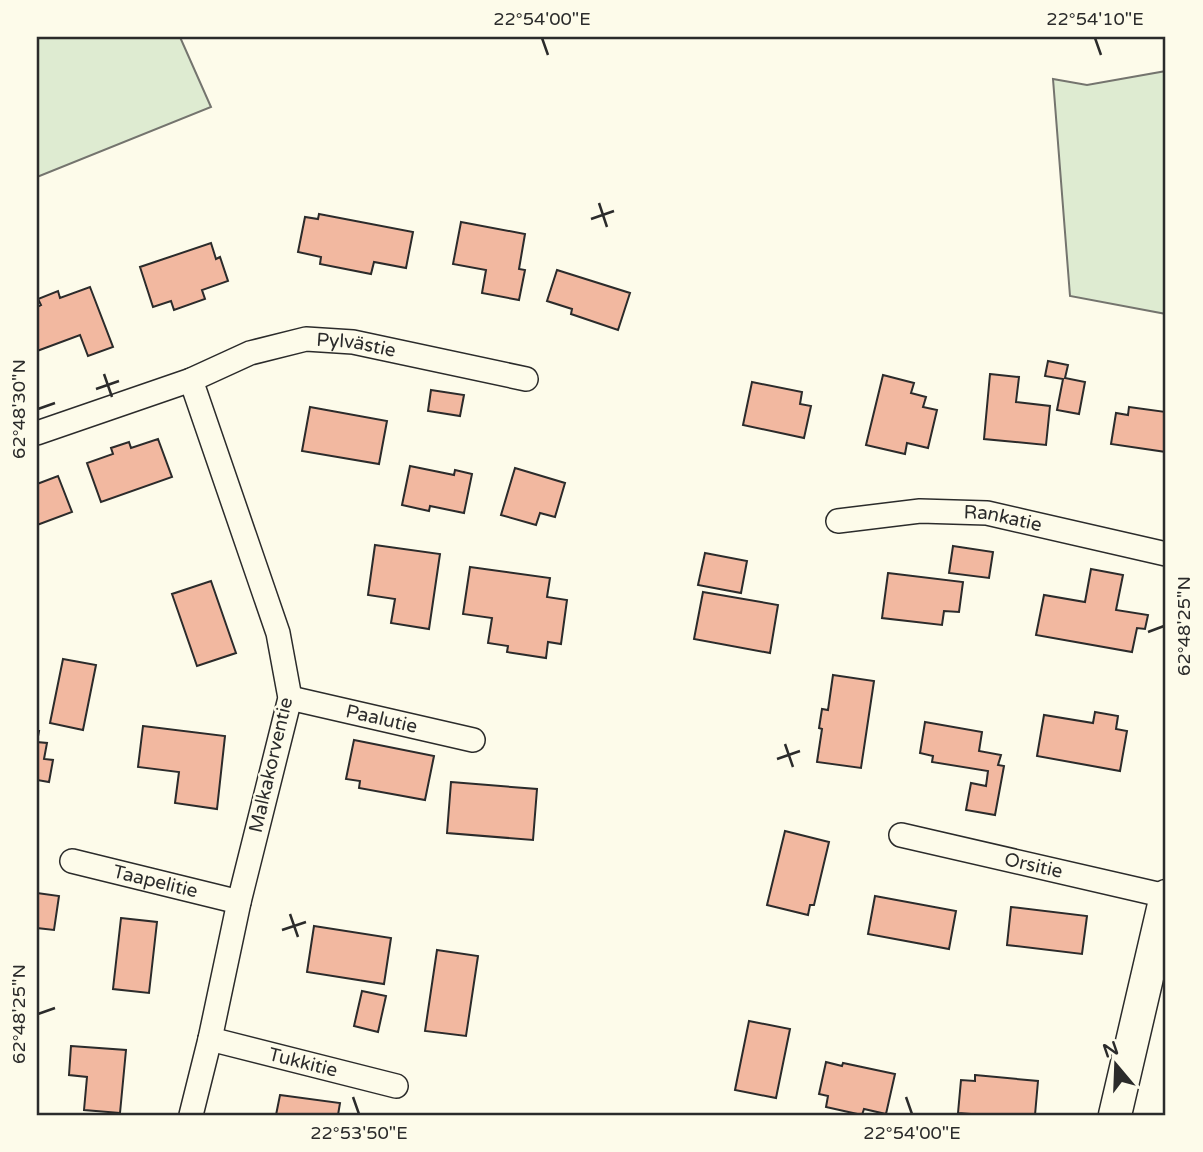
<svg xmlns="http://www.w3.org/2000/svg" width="1203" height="1152" viewBox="0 0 1203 1152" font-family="'Varela Round',sans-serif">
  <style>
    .green { fill: #deebd1; stroke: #74746e; stroke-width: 2 }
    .building { fill: #f2b8a0; stroke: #2b2b2b; stroke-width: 2 }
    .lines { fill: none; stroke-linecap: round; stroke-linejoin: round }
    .street-casing { stroke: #2b2b2b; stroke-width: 26 }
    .secondary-casing { stroke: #2b2b2b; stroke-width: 35 }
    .street { stroke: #fdfbea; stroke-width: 23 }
    .secondary { stroke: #fdfbea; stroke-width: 32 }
    .ticks { fill: none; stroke: #2b2b2b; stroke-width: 2.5 }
    .labels { text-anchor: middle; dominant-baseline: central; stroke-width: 5; stroke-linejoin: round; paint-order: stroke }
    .street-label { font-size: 19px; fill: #2b2b2b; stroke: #fdfbea }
    .neatline { fill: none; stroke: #2b2b2b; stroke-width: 2.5 }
    .ticks-label { font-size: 18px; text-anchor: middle; fill: #2b2b2b }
  </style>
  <rect width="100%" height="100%" fill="#fdfbea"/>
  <path class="green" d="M37,37H180L211,107L37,177Z
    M1166,71V314L1070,296L1053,79L1087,85Z"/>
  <path class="building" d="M319,214L413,232L406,268L374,262L371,274L320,264L321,257L298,252L305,217L318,219Z
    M461,222L525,234L519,269L525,270L519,300L482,293L486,270L453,264Z
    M211,243L216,259L220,257L228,281L202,290L205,299L174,310L171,301L153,307L140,267Z
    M557,270L630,293L618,330L571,314L572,309L547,301Z
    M90,287L113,347L88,356L80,335L37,351V307L41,305L38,299L58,291L60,298Z
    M1048,361L1068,365L1065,378L1085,382L1079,414L1057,410L1063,379L1045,376Z
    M990,374L1019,377L1016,402L1050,406L1046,445L984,439Z
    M883,375L914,383L911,393L926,397L923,407L937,410L928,448L907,443L905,454L866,445Z
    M752,382L802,392L800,404L811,406L804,438L743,425Z
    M431,390L464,395L460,416L428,411Z
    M310,407L387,421L379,464L302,451Z
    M1129,407L1166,412V452L1111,444L1116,413L1128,415Z
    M158,439L172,477L101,502L87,463L113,454L111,448L129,442L131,448Z
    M410,466L454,475L455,470L472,474L464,513L430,506L429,511L402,505Z
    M515,468L565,483L555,517L540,513L536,525L501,515Z
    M58,476L72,512L37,525V484Z
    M375,545L440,554L429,629L391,623L395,599L368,595Z
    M953,546L993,552L989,578L949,573Z
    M705,553L747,561L741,593L698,585Z
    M470,567L550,578L547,597L567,600L561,644L548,642L546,658L507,652L508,646L488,643L492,618L463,614Z
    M1091,569L1123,575L1116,610L1148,615L1145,629L1137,628L1132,652L1036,635L1044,595L1085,602Z
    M888,573L963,582L959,612L944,611L942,625L882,618Z
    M211,581L236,653L197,666L172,594Z
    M703,592L778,605L770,653L694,639Z
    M63,659L96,665L83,730L50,723Z
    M833,675L874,681L861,768L817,762L822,729L819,728L822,709L828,710Z
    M1095,712L1118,716L1116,729L1127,731L1120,771L1037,756L1044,715L1093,723Z
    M925,722L982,732L979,751L1001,755L998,765L1004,766L995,815L966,810L971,783L986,786L988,771L932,762L933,756L920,753Z
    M143,726L225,736L217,809L175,803L179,772L138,767Z
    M37,731H39L37,742L47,743L44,759L53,760L49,782L37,780Z
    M354,740L434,756L425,800L359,788L360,781L346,779Z
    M451,782L537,789L533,840L447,833Z
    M785,831L829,842L814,905H810L808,915L767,905Z
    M37,893L59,896L54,930L37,928Z
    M875,896L956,911L949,949L868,934Z
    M1011,907L1087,916L1082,954L1007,945Z
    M121,918L157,922L149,993L113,989Z
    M314,926L391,938L384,984L307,972Z
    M437,950L478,956L466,1036L425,1031Z
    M362,991L386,996L378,1032L354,1026Z
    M749,1021L790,1029L776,1098L735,1090Z
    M71,1046L126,1050L120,1113L84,1110L87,1077L69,1075Z
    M826,1062L842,1066L843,1063L895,1074L886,1114L864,1109L862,1115L826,1107L828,1096L819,1094Z
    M975,1075L1038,1081L1035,1115H984L958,1113L961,1080L975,1081Z
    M280,1095L340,1103L338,1115H276Z"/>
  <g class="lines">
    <g class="street-casing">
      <g id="street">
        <path d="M191,380L278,633L290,698L239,902L210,1039L191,1115"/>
        <path id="s1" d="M37,433L191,380L250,353L306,339L353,342L526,379"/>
        <path id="s2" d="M838,521L920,511L987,513L1166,554"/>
        <path id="s3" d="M290,698L473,740"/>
        <path id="s4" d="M901,835L1166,896"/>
        <path id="s5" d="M72,861L239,902"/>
        <path id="s6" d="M210,1039L396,1086"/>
      </g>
    </g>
    <g class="secondary-casing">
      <path id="secondary" d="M1115,1115L1166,896"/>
    </g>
    <use href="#street" class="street"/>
    <use href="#secondary" class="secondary"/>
  </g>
  <path class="ticks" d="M542,38L548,55M1095,38L1101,55M599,203L607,227M591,219L614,211M104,374L112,397M96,389L119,381M38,409L55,403M1148,632L1164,626M785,744L793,767M777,759L800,751M290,914L298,937M282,930L306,922M38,1014L55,1008M353,1097L359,1114M906,1097L912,1114"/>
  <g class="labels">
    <g class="street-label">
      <text stroke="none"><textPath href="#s1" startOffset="336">Pylvästie</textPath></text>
      <text stroke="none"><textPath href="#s2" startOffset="166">Rankatie</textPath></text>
      <text stroke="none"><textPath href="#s3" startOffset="94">Paalutie</textPath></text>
      <text transform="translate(271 765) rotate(-77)">Malkakorventie</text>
      <text stroke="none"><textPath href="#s4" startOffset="136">Orsitie</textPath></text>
      <text stroke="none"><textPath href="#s5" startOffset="86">Taapelitie</textPath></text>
      <text stroke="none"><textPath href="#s6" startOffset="96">Tukkitie</textPath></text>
    </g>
  </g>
  <rect width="1203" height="1152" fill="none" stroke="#fdfbea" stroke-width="77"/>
  <g transform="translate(1116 1065) rotate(341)" stroke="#fdfbea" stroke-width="5" paint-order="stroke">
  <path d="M0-5L12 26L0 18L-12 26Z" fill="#2b2b2b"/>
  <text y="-10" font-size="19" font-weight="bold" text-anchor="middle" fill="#2b2b2b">N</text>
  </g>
  <rect x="38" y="38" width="1126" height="1076" class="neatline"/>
  <g class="ticks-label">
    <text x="542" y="25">22°54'00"E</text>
    <text x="1095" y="25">22°54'10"E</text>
    <text transform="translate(19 409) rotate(-90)" y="6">62°48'30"N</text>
    <text transform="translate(1184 626) rotate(-90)" y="6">62°48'25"N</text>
    <text transform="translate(19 1014) rotate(-90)" y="6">62°48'25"N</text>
    <text x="359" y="1139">22°53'50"E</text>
    <text x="912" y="1139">22°54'00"E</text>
  </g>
</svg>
